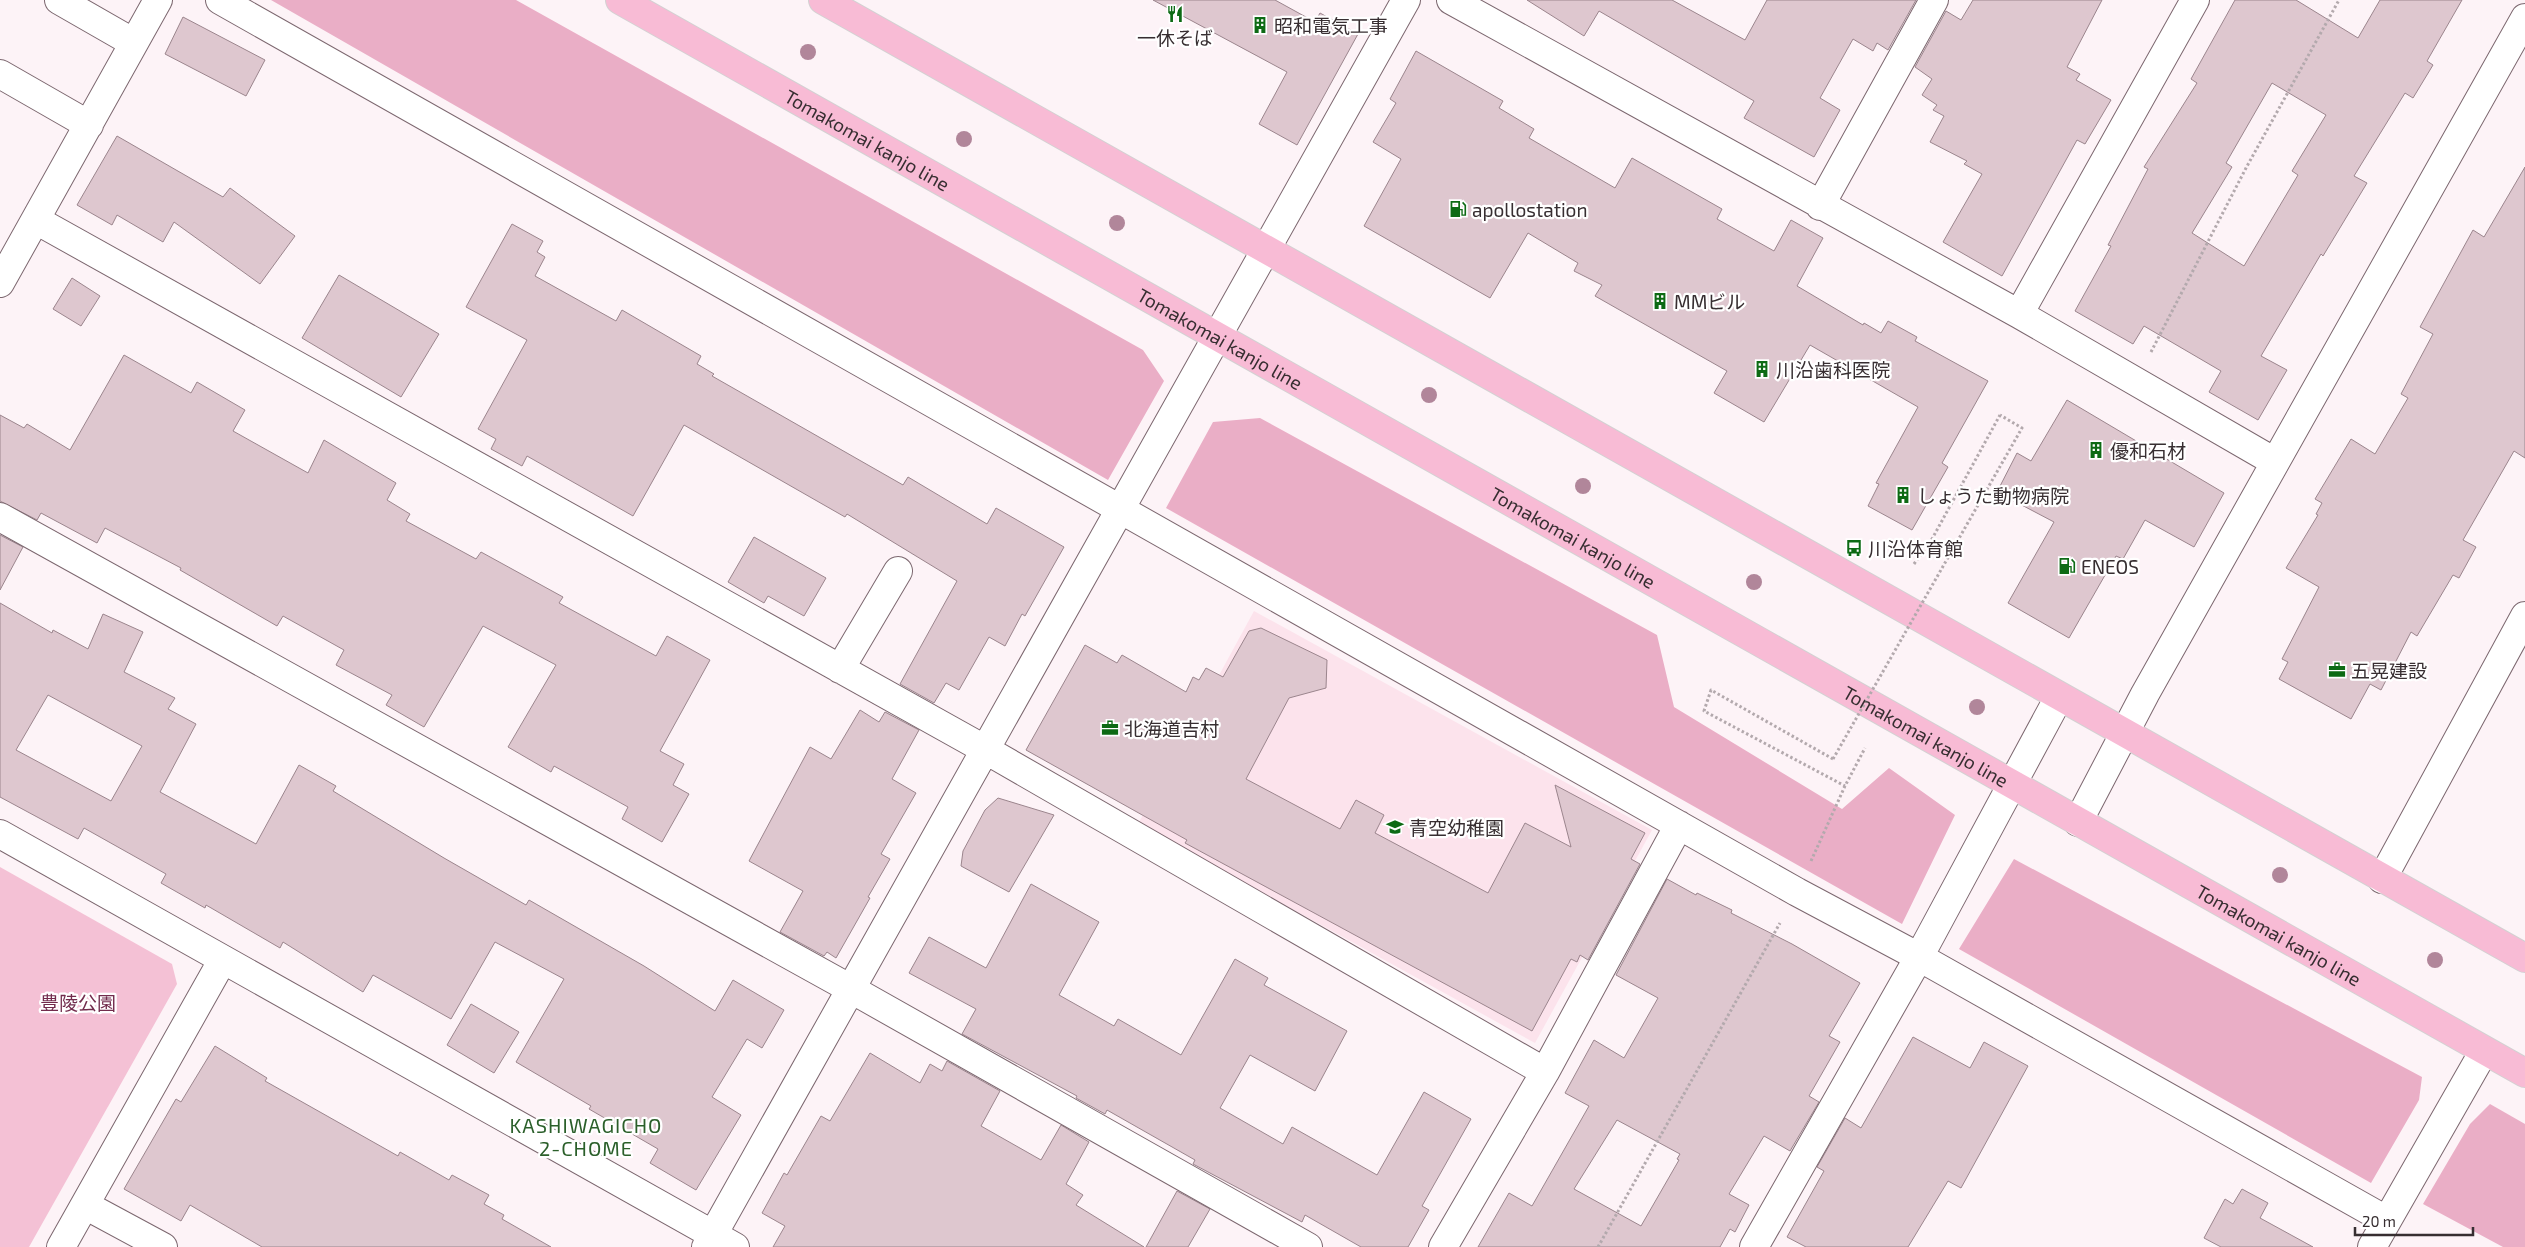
<svg xmlns="http://www.w3.org/2000/svg" width="2525" height="1247" viewBox="0 0 2525 1247" font-family="'Exo 2','Noto Sans JP',sans-serif">
  <style>
    .built { fill: #fce3ec }
    .green { fill: #f4c1d5 }
    .forest { fill: #eaaec6 }
    .building { fill: #dec7cf; stroke: #9b858d; fill-rule: evenodd }
    .lines { fill: none; stroke-linecap: round; stroke-linejoin: round }
    .minor-casing { stroke: #7c676f; stroke-width: 30 }
    .major-casing { stroke: #d3d1d2; stroke-width: 30 }
    .path { stroke: #b3a9ad; stroke-width: 3; stroke-dasharray: 2.5 2.5; stroke-linecap: butt }
    .minor { stroke: #fff; stroke-width: 28 }
    .major { stroke: #f8bbd5; stroke-width: 28 }
    .path-bridge { stroke: #b3a9ad; stroke-width: 3; stroke-dasharray: 2.5 2.5; stroke-linecap: butt }
    .tree { fill: #b1869a }
    .labels { text-anchor: middle; dominant-baseline: central; stroke-width: 4.5; stroke-linejoin: round; paint-order: stroke }
    .poi-label { font-size: 19px; fill: #372e31; stroke: #fff; text-anchor: start }
    .street-label { font-size: 19px; fill: #372e31; stroke: #fff }
    .park-label { font-size: 19px; fill: #722c4d; stroke: #fff }
    .neighbourhood-label { font-size: 20px; letter-spacing: 1px; fill: #2b5f2a; stroke: #fff }
  </style>
  <rect width="100%" height="100%" fill="#fdf3f7"/>
  <path class="built" d="M1254,611L1652,830L1535,1043L1138,824Z"/>
  <path class="green" d="M0,867L172,964L177,984L29,1247H0Z"/>
  <path class="forest" d="M271,0H516L1143,350L1164,381L1108,480Z
    M1260,418L1657,635L1674,707L1842,809L1889,768L1955,815L1902,924L1166,508L1213,422Z
    M2014,859L2422,1077L2419,1100L2371,1183L1959,949Z
    M2490,1104L2525,1124V1247H2503L2423,1204L2470,1124Z"/>
  <path class="building" d="M1153,0H1275L1315,22L1320,13L1358,34L1297,145L1259,124L1287,72Z
    M1527,0H1672L1745,40L1767,0H1916L1888,50L1877,43L1873,51L1853,39L1820,98L1840,110L1814,157L1744,118L1754,101L1599,11L1584,36Z
    M1973,0H2102L2067,67L2080,74L2076,80L2111,100L2085,144L2077,140L2002,276L1943,242L1982,174L1964,164L1967,161L1930,142L1944,116L1933,110L1937,105L1922,95L1932,79L1915,67L1946,11L1961,20Z
    M2235,0H2296L2358,38L2380,0H2462L2427,61L2433,65L2413,98L2405,93L2354,176L2367,183L2323,256L2321,254L2261,356L2287,370L2258,420L2209,392L2221,371L2144,326L2133,344L2075,311L2111,246L2108,245L2148,169L2144,167L2197,83L2191,79ZM2272,83L2326,115L2292,171L2298,175L2244,266L2192,233L2232,167L2226,163Z
    M183,17L265,60L246,96L165,54Z
    M1416,51L1503,101L1499,108L1534,129L1529,138L1615,188L1632,158L1722,209L1717,219L1774,251L1791,220L1823,238L1797,286L1863,325L1864,323L1881,333L1888,321L1917,337L1915,341L1988,381L1942,463L1948,467L1912,530L1868,506L1879,484L1876,483L1918,407L1810,345L1764,422L1714,393L1727,371L1595,296L1602,285L1574,271L1578,263L1528,233L1490,298L1364,226L1401,159L1373,142L1396,103L1390,99Z
    M117,136L223,197L230,188L295,236L260,284L174,222L163,242L117,215L112,225L77,205Z
    M2525,167V458L2514,451L2463,540L2476,547L2459,578L2453,575L2417,636L2411,632L2381,690L2370,684L2351,719L2279,679L2288,662L2282,659L2319,587L2286,568L2318,515L2316,514L2322,503L2315,499L2351,439L2375,454L2408,398L2401,394L2433,334L2420,327L2473,230L2484,237Z
    M512,224L543,241L537,252L545,257L535,276L616,321L622,310L701,356L697,364L714,374L712,376L903,485L908,477L987,524L996,508L1064,547L1025,616L1022,614L1005,646L989,637L959,690L946,683L934,703L900,684L957,581L847,514L845,517L684,425L633,516L527,456L522,466L491,449L496,439L478,429L527,340L466,307Z
    M339,275L439,334L401,397L302,338Z
    M72,278L100,296L81,326L53,309Z
    M124,355L191,393L197,382L245,410L233,431L308,473L324,440L396,483L387,500L410,514L406,521L476,559L481,552L563,597L559,603L656,656L667,636L710,660L660,751L684,764L673,785L689,794L662,842L622,819L628,807L554,766L551,772L508,747L556,665L483,626L424,727L386,705L392,695L336,665L344,650L283,616L277,626L180,570L181,568L105,528L97,543L41,513L37,520L0,501V415L24,428L27,424L70,450Z
    M2067,400L2224,493L2194,547L2145,520L2123,559L2116,556L2069,638L2008,603L2054,522L1997,492L2017,453L2031,461Z
    M0,535L23,547L0,590Z
    M754,537L826,578L804,616L768,596L764,603L728,582Z
    M0,603L52,633L53,630L88,649L103,614L143,632L124,672L175,698L168,709L196,724L160,792L256,844L299,765L336,786L333,791L444,858L526,905L529,900L644,966L715,1011L733,980L784,1010L762,1048L747,1039L712,1097L741,1115L696,1190L650,1163L658,1149L589,1109L591,1106L516,1062L564,979L495,942L451,1019L373,975L363,992L283,942L280,948L206,905L205,908L161,883L166,874L84,828L78,839L0,797ZM48,695L142,746L111,801L16,750Z
    M1261,628L1327,660L1326,688L1289,698L1246,779L1340,829L1356,800L1384,815L1375,833L1488,893L1525,823L1571,847L1555,785L1645,833L1631,859L1640,864L1588,960L1580,955L1577,962L1571,959L1532,1031L1185,843L1187,840L1026,750L1085,645L1117,663L1122,655L1186,692L1193,677L1199,680L1206,668L1223,677L1249,631Z
    M860,710L879,722L885,712L919,730L892,779L916,793L881,854L890,859L868,897L870,898L836,958L827,952L824,956L780,932L803,891L749,861L810,747L831,759Z
    M998,798L1054,815L1009,892L961,866L963,851L985,810Z
    M1667,879L1696,895L1697,893L1732,910L1731,913L1792,944L1860,983L1829,1036L1840,1042L1809,1096L1819,1102L1790,1151L1764,1136L1729,1194L1749,1205L1735,1232L1730,1229L1720,1247H1478L1509,1193L1532,1206L1589,1106L1565,1093L1594,1040L1624,1058L1658,998L1616,975ZM1617,1120L1680,1154L1677,1159L1679,1160L1641,1226L1574,1189Z
    M1031,884L1099,922L1059,995L1114,1026L1118,1019L1181,1055L1235,959L1268,978L1264,985L1347,1031L1315,1091L1250,1055L1220,1108L1283,1144L1292,1127L1377,1175L1424,1092L1471,1119L1422,1206L1429,1210L1408,1247H1361L1305,1215L1302,1222L1193,1164L1195,1160L1107,1110L1105,1114L1076,1098L1077,1096L962,1034L976,1009L909,973L929,937L986,968Z
    M471,1004L519,1032L494,1073L447,1045Z
    M1913,1037L1970,1068L1984,1042L2028,1066L1961,1188L1948,1181L1908,1247H1806L1787,1237L1824,1171L1817,1167L1845,1118L1861,1128Z
    M215,1046L267,1078L265,1081L398,1156L400,1152L449,1180L452,1175L489,1195L484,1204L504,1215L502,1219L551,1247H262L190,1205L181,1221L124,1189L176,1099L181,1102Z
    M870,1053L920,1083L930,1064L942,1071L947,1061L1000,1091L981,1126L1041,1160L1061,1125L1089,1142L1066,1184L1083,1195L1076,1205L1144,1247H773L785,1226L762,1213L784,1173L787,1175L821,1116L830,1121Z
    M2242,1189L2268,1203L2260,1218L2313,1247H2221L2204,1238L2225,1199L2233,1204Z
    M1177,1191L1210,1209L1188,1247H1146Z"/>
  <g class="lines">
    <g class="minor-casing">
      <path id="minor" d="M59,0L134,43
        M220,0L1797,892L1919,957L2386,1220
        M1451,0L2019,314L2275,462
        M0,74L89,125
        M1820,206L1934,0
        M36,220L986,750L1545,1072
        M0,283L158,0
        M2019,314L2195,0
        M0,517L851,989L1308,1247
        M840,669L898,571
        M2078,822L2145,694L2525,18
        M0,834L735,1247
        M2382,879L2525,616
        M85,1205L163,1247
        M61,1247L222,961
        M706,1247L1406,0
        M1443,1247L1545,1072L1679,825
        M1754,1247L1919,957L2059,697
        M2372,1247L2484,1051"/>
    </g>
    <g class="major-casing">
      <g id="major">
        <path id="s1" d="M620,0L2525,1073"/>
        <path d="M823,0L2525,958"/>
      </g>
    </g>
    <path class="path" d="M2151,352L2246,168L2339,0
      M1914,564L1932,539L2000,415
      M1833,759L1711,690L1704,711L1845,786
      M1811,861L1845,786L1865,748
      M1598,1247L1780,923"/>
    <use href="#minor" class="minor"/>
    <use href="#major" class="major"/>
    <path class="path-bridge" d="M1833,759L2022,428L2000,415"/>
  </g>
  <g class="tree">
    <circle cx="808" cy="52" r="8"/>
    <circle cx="964" cy="139" r="8"/>
    <circle cx="1117" cy="223" r="8"/>
    <circle cx="1429" cy="395" r="8"/>
    <circle cx="1583" cy="486" r="8"/>
    <circle cx="1754" cy="582" r="8"/>
    <circle cx="1977" cy="707" r="8"/>
    <circle cx="2280" cy="875" r="8"/>
    <circle cx="2435" cy="960" r="8"/>
  </g>
  <defs>
    <g id="restaurant-bare" transform="scale(1.35)"><path d="M-5-6h1v4h1v-4h1v4h1v-4h1v5L-1.5 .5V6h-2V.5L-5-1ZM5-6V6H3V1.5H1.5Q1.5-4 5-6Z" fill="#0d6a14" stroke="#fff" stroke-width="2.5" paint-order="stroke"/></g>
    <g id="building-bare" transform="scale(1.35)"><path d="M-4-6H4V6H1V3H-1V6H-4ZM-2.5-4.3h1.7v1.8h-1.7ZM.8-4.3h1.7v1.8H.8ZM-2.5-1h1.7V.8h-1.7ZM.8-1h1.7V.8H.8Z" fill="#0d6a14" stroke="#fff" stroke-width="2.5" paint-order="stroke"/></g>
    <g id="fuel-bare" transform="scale(1.35)"><path d="M-5.5-6h7V0h2V4h1.3V-2.5L3-4.5l.8-.8L6-3V5H2.5V1h-1V6h-7ZM-4.2-4.7v3.2H.2V-4.7Z" fill="#0d6a14" stroke="#fff" stroke-width="2.5" paint-order="stroke"/></g>
    <g id="bus-bare" transform="scale(1.35)"><path d="M-5-6H5V4H4V6H2V4H-2V6H-4V4H-5ZM-3.5-4V0h7V-4ZM-3.5 1.2v1.5H-2V1.2ZM2 1.2v1.5H3.5V1.2Z" fill="#0d6a14" stroke="#fff" stroke-width="2.5" paint-order="stroke"/></g>
    <g id="office-bare" transform="scale(1.35)"><path d="M-6-3h4V-5.5h4V-3h4V5H-6ZM-1-4.5V-3h2v-1.5ZM-6 0V1H6V0Z" fill="#0d6a14" stroke="#fff" stroke-width="2.5" paint-order="stroke"/></g>
    <g id="school-bare" transform="scale(1.35)"><path d="M0-5L7-2L0 1L-7-2ZM-4 1L0 2.5L4 1V4Q0 6-4 4Z" fill="#0d6a14" stroke="#fff" stroke-width="2.5" paint-order="stroke"/></g>
  </defs>
  <g fill-rule="evenodd">
    <use href="#restaurant-bare" x="1175" y="14"/>
    <use href="#building-bare" x="1260" y="25"/>
    <use href="#fuel-bare" x="1458" y="209"/>
    <use href="#building-bare" x="1660" y="301"/>
    <use href="#building-bare" x="1762" y="369"/>
    <use href="#building-bare" x="2096" y="450"/>
    <use href="#building-bare" x="1903" y="495"/>
    <use href="#bus-bare" x="1854" y="548"/>
    <use href="#fuel-bare" x="2067" y="566"/>
    <use href="#office-bare" x="2337" y="670"/>
    <use href="#office-bare" x="1110" y="728"/>
    <use href="#school-bare" x="1395" y="827"/>
  </g>
  <g class="labels">
    <g class="poi-label">
      <text x="1274" y="25">昭和電気工事</text>
      <text x="1175" y="37" text-anchor="middle">一休そば</text>
      <text x="1472" y="209">apollostation</text>
      <text x="1674" y="301">MMビル</text>
      <text x="1776" y="369">川沿歯科医院</text>
      <text x="2110" y="450">優和石材</text>
      <text x="1917" y="495">しょうた動物病院</text>
      <text x="1868" y="548">川沿体育館</text>
      <text x="2081" y="566">ENEOS</text>
      <text x="2351" y="670">五晃建設</text>
      <text x="1124" y="728">北海道吉村</text>
      <text x="1409" y="827">青空幼稚園</text>
    </g>
    <g class="street-label">
      <text stroke="none"><textPath href="#s1" startOffset="284">Tomakomai kanjo line</textPath></text>
      <text stroke="none"><textPath href="#s1" startOffset="689">Tomakomai kanjo line</textPath></text>
      <text stroke="none"><textPath href="#s1" startOffset="1094">Tomakomai kanjo line</textPath></text>
      <text stroke="none"><textPath href="#s1" startOffset="1499">Tomakomai kanjo line</textPath></text>
      <text stroke="none"><textPath href="#s1" startOffset="1904">Tomakomai kanjo line</textPath></text>
    </g>
    <g class="park-label">
      <text x="78" y="1002">豊陵公園</text>
    </g>
    <g class="neighbourhood-label">
      <text x="586" y="1125">KASHIWAGICHO<tspan x="586" dy="23">2-CHOME</tspan></text>
    </g>
  </g>
  <path d="M2355 1227v8h118v-8" fill="none" stroke="#372e31" stroke-width="2.5"/>
  <text x="2362" y="1227" font-size="15" fill="#372e31" stroke="#ffffff" stroke-width="4" paint-order="stroke">20 m</text>
</svg>
